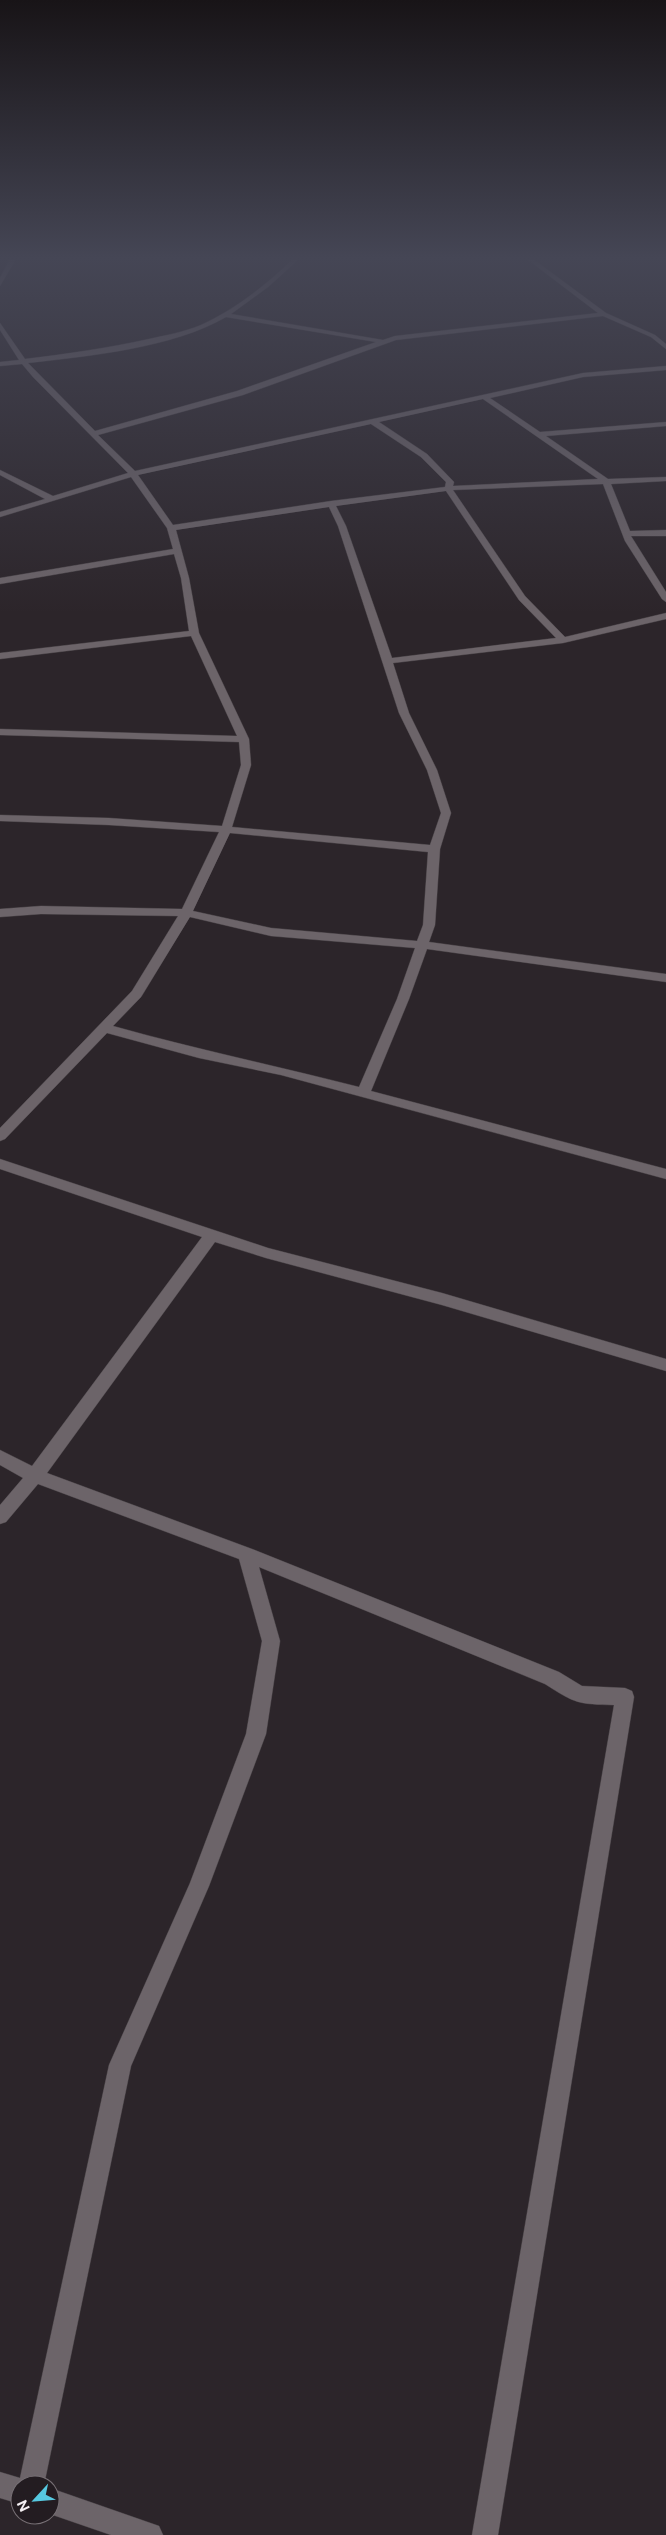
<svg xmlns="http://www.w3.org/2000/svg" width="666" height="2535" viewBox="0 0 666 2535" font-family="'Public Sans',sans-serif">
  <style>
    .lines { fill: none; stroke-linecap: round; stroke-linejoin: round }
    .street-casing { stroke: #464044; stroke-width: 1 }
    .street { fill: #6c6469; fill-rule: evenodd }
  </style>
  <rect width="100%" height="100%" fill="#2c252a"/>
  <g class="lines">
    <g class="street-casing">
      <path id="street" d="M10,259H16L0,286V278Z
        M293,259H299L268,287L231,314L383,340L395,336L598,313L527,259H533L606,313L655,335L666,344V349L651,337L603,316L396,340L243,395L98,435L135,471L583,373L666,366V370L583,377L490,398L540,432L666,422V426L546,436L608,479L666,477V481L611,484L630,531L666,530V536H631L666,592V602L662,599L625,541L603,484L453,490L525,596L565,637L666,613V619L563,643L393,663L409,713L437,770L451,813L440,849L435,925L429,942L666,974V982L427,949L409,999L371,1091L666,1169V1179L281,1075L199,1058L107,1033L5,1139L0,1141V1128L132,991L178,916L41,914L0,917V909L41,906L182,909L219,832L109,825L0,821V815L109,818L222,826L241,765L239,742L0,735V729L237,736L191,636L0,659V653L189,631L181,578L174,554L0,584V578L173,549L167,528L131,477L0,517V512L45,499L0,475V470L53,496L128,473L33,377L22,364L0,366V362L19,360L0,330V323L25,359C67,354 108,348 149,339C167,335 184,332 201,325C236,309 266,285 293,259ZM226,317L376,342L237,391L95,431L28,363C89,356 173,348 226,317ZM483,399L598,479L453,486L454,482L427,454L379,422ZM371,424L421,457L446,482L445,487L331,501L173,525L138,475ZM446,491L519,600L556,638L392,658L346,526L336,506ZM329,507L338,526L399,713L427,770L441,813L430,845L232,827L251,765L249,739L199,633L189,578L176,530ZM230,833L428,852L423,925L417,941L271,928L193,911ZM190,917L271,936L415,948L397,999L359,1087C277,1066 195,1049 113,1026L141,997Z
        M0,1159L268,1248L442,1293L666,1359V1371L442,1305L266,1258L215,1242L47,1473L252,1549L559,1672L582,1686L625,1688L632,1691L634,1697L498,2535H472L614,1705C578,1704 576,1704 545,1684L259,1567L280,1641L266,1734L209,1886L131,2066L44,2485H20V2504L0,2498V2472L20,2478L109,2065L190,1883L246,1734L262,1641L239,1559L38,1484L6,1522L0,1524V1505L23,1478L0,1465V1450L32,1466L202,1237L0,1169Z
        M50,2488L159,2526L163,2535H111L50,2514Z"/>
    </g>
    <use href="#street" class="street"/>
  </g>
  <linearGradient id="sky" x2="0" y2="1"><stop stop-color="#181417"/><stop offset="0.42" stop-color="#454655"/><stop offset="1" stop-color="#454655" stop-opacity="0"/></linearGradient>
  <rect width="666" height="613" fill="url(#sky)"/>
  <g transform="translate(35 2500) rotate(244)"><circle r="24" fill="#231c21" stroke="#777075"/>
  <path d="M0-4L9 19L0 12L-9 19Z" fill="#56c9e1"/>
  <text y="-8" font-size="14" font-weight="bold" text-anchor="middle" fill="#f4eff3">N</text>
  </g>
</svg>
